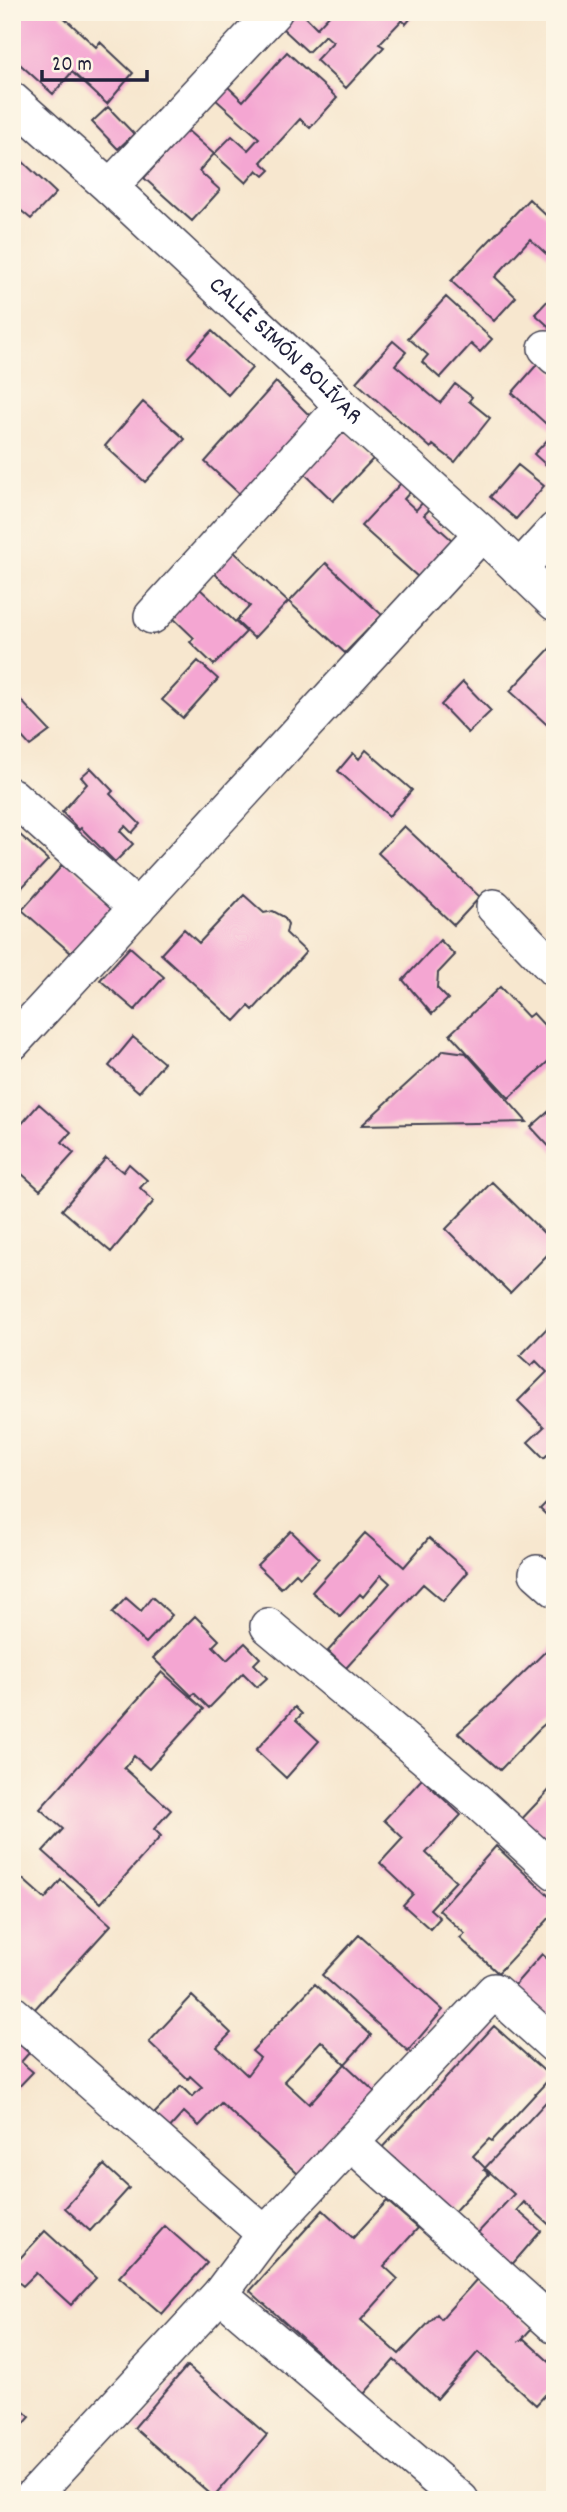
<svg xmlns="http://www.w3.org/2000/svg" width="567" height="2512" viewBox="0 0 567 2512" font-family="Dekko,sans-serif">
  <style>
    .building { fill: #f4a6d2 }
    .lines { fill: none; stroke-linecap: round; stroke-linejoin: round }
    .street-casing { stroke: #424051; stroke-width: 38 }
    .street { stroke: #fff; stroke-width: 35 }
    .labels { text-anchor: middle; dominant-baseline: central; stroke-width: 6; stroke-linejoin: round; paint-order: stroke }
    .street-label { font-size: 24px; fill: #22223b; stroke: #fcf5e5 }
  </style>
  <rect width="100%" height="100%" fill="#fcf5e5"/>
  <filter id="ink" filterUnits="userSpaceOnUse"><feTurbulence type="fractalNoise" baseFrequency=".0143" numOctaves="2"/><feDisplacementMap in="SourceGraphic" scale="14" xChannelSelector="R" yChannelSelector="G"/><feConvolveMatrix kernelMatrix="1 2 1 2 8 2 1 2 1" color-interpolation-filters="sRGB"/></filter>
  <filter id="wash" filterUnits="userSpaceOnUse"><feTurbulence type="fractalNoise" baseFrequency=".00686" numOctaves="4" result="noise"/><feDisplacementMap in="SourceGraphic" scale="28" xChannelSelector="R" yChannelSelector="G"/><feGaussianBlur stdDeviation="1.57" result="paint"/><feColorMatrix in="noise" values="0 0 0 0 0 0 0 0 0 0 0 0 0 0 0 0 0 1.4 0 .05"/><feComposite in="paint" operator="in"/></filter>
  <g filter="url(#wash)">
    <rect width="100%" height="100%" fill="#f7e7cf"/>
    <g id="blocks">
      <path class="building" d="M12,12H58L96,47L100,42L133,73L107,104L72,72L53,94L12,57Z
        M297,12H301L317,28L332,12H416L406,24L402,20L379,44L384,47L346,88L316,60L333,42L325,35L308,52L282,28Z
        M287,52L337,98L310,128L300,119L261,162L270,170L264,176L257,170L246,183L214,154L232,136L248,150L259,138L215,99L227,86L243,101Z
        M108,107L134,134L118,149L92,122Z
        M187,130L214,154L199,171L220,190L192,221L144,178Z
        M21,160L56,193L31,219L12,203V169Z
        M529,199L555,224V262L530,239L495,277L516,297L494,321L451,281Z
        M555,293V332L535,314Z
        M446,297L492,339L480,352L471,344L440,378L422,362L428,355L408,338Z
        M212,331L252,368L228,395L188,357Z
        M393,341L406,352L395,365L440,403L455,384L472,397L469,401L490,418L455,462L433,445L431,448L356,382Z
        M541,360L555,372V432L512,393Z
        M276,382L317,423L245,499L205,462Z
        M143,402L185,439L145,482L105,446Z
        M345,431L373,459L333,501L304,473Z
        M555,432V473L534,454Z
        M518,465L544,486L516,519L490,497Z
        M402,482L411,491L404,499L416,510L423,502L431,508L424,515L452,540L418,577L361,526Z
        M233,551L288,602L254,638L236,621L250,606L213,572Z
        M326,563L382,615L345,653L289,602Z
        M199,588L246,632L214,665L190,642L194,638L172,617Z
        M555,643V732L510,691Z
        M198,661L218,679L183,718L162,700Z
        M463,682L491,711L468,733L441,705Z
        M14,693L50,731L30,746L12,726Z
        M366,750L412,790L389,816L338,771L353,753L359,759Z
        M91,768L113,791L110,794L140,824L132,833L125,826L120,831L133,844L115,862L81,828L79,830L62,812L87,784L81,777Z
        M404,826L480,897L454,925L378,853Z
        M19,834L48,860L12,898V840Z
        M67,860L113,907L71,953L22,910Z
        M244,895L264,913L273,911L284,917L288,924L286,933L306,952L253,1010L249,1006L235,1021L161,954L184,929L199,943Z
        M440,940L455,955L438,973L437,988L448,999L432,1014L403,980Z
        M130,947L164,977L135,1010L100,980Z
        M500,987L528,1017L533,1013L555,1037V1055L509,1098L450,1034Z
        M133,1037L164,1063L139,1092L109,1066Z
        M444,1050L466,1053L527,1122L362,1125Z
        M39,1104L71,1132L62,1142L74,1153L40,1190L12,1165V1135Z
        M549,1111L555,1117V1153L531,1127Z
        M106,1158L123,1172L129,1164L147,1180L140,1188L154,1201L111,1252L62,1210Z
        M492,1182L555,1244V1247L510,1293L446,1229Z
        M555,1320V1447L544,1458L528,1442L544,1427L518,1401L547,1372L536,1361L531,1366L520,1356Z
        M555,1494V1523L540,1509Z
        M291,1531L319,1558L300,1577L296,1573L281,1588L257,1565Z
        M365,1533L404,1567L429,1538L468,1572L443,1601L423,1584L346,1668L328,1651L390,1583L381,1575L363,1597L360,1594L340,1616L312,1592Z
        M152,1597L172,1615L146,1643L112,1613L126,1598L141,1611Z
        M195,1616L219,1640L213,1646L227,1660L245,1643L260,1658L254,1664L267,1678L257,1687L243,1673L209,1708L194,1693L192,1696L153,1658Z
        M555,1642V1719L553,1717L539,1729L500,1770L458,1733L501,1695Z
        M162,1672L204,1709L149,1769L134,1756L124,1768L171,1810L154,1829L161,1836L101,1903L43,1851L63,1829L40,1809Z
        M295,1707L302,1714L296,1720L319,1741L286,1778L256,1750Z
        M422,1779L461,1815L426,1853L456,1881L430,1909L440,1918L430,1929L403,1905L413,1894L380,1863L403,1838L384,1820Z
        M555,1784V1852L518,1823Z
        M496,1846L555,1902V1912L498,1973L460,1938L465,1934L439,1910Z
        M17,1874L45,1899L61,1880L111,1925L33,2011L12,1992V1880Z
        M359,1935L443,2010L408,2051L322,1975Z
        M542,1954L555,1966V2021L552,2024L512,1988Z
        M315,1984L371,2035L345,2064L321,2041L284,2081L309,2104L345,2064L375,2092L298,2174L221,2103L199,2126L184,2112L167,2131L151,2117L181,2086L192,2097L202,2087L190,2076L188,2079L149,2042L192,1996L231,2033L217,2047L247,2075L260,2058L252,2051Z
        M494,2026L551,2077L492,2141L489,2139L473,2156L485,2168L555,2092V2230L524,2202L517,2210L541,2231L509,2268L474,2237L514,2194L485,2168L484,2170L489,2174L449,2217L378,2152Z
        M12,2038L29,2053L21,2062L33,2072L12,2094Z
        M104,2165L129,2188L90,2231L65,2208Z
        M387,2201L418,2228L384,2266L398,2279L361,2320L399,2354L437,2314L441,2319L477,2279L532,2328L521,2340L524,2339L555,2367V2384L536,2405L478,2352L437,2399L394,2360L364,2394L250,2291L323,2210L353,2238Z
        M165,2226L207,2263L162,2314L119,2277Z
        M45,2231L96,2278L71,2305L36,2273L23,2286L12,2277V2267Z
        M187,2366L267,2435L214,2497L134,2428Z
        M12,2401L30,2417L14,2435L12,2432Z"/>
    </g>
  </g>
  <g filter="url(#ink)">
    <use href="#blocks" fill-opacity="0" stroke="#424051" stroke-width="2"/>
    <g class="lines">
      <g class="street-casing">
        <g id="street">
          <path id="s1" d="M12,100L110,187L324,387L342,407L482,533L555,603"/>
          <path d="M110,187L274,12"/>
          <path d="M546,348L555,357"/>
          <path d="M519,569L555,530"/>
          <path d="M152,616L342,407L327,390"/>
          <path d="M12,796L137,908"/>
          <path d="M494,907L555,970"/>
          <path d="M12,1043L482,533"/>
          <path d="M537,1573L555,1589"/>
          <path d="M268,1626L479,1803L555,1872"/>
          <path d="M12,2013L265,2234"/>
          <path d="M351,2143L555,2326"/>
          <path d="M220,2294L461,2500"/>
          <path d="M29,2500L220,2294L265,2234L494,1991L555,2046"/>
        </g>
      </g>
      <use href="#street" class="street"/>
    </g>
  </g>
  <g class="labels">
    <g class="street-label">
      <text stroke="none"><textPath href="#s1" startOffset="371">CALLE SIMÓN BOLÍVAR</textPath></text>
    </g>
  </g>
  <rect width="567" height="2512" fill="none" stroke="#fcf5e5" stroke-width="42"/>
  <path d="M42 70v10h105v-10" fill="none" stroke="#22223b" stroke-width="3.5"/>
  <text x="52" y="70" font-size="21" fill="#22223b" stroke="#fcf5e5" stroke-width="5" paint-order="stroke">20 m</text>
</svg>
